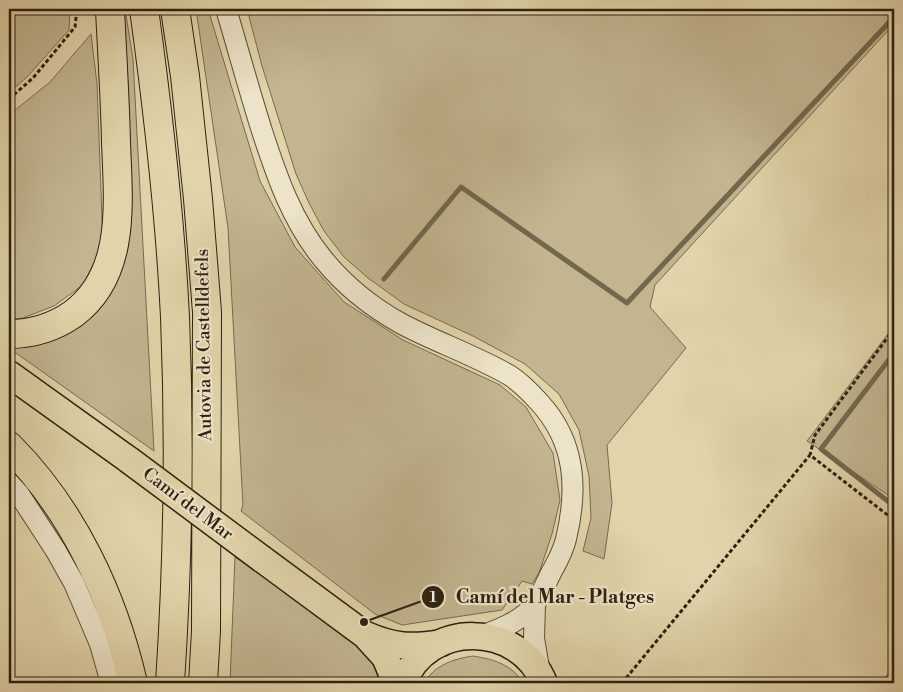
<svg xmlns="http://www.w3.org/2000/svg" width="903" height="692" viewBox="0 0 903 692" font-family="'Libre Bodoni',serif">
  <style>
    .green { fill: #c2b590; stroke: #776a50 }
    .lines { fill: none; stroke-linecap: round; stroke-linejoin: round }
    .stream { stroke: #73674c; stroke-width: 5 }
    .minor-casing { stroke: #594d36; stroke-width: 22 }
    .major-casing { stroke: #2c200f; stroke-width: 29 }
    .highway-casing { stroke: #2c200f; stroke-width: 30 }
    .path { stroke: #2c200f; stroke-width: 3; stroke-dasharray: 4 2.5; stroke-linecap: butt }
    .minor { stroke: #ece3c8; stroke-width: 20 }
    .major { stroke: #e1d4aa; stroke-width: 26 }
    .highway { stroke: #e1d4aa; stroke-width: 28 }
    .major-bridge-casing { stroke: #2c200f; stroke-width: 29; stroke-linecap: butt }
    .major-bridge { stroke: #e1d4aa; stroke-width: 26 }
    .labels { text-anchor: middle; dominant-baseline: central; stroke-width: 4.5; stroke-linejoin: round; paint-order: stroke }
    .street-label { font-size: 18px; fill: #2c200f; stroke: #ece3c8 }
    .leader { fill: none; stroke: #2c200f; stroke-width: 2 }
    .callout-dot { fill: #2c200f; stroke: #ece3c8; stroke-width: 2 }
    .mark-label { font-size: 15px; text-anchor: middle; font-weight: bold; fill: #fff }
    .callout-label { font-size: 19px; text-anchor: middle; font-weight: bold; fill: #2c200f; stroke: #ece3c8; stroke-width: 4.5; stroke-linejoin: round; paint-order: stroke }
  </style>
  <rect width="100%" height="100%" fill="#e1d4aa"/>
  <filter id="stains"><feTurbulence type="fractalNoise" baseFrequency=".004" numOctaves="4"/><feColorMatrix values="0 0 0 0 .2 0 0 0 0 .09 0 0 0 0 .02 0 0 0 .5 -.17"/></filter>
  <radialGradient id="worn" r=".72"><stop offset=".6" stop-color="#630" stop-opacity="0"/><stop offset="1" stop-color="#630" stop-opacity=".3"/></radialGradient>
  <path class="green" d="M9,9H70L69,30L28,76L9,93Z
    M119,9H125L133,59L154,451L9,348V345L107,293Z
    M196,9H208L260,181L295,247L344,302L403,340L500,385L526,407L553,453L560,500L552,534L539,573L532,584L522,581L502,610L402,625L375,614L241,511L243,505L228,228Z
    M247,9H894V24L655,285L650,307L686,348L607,445L612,503L604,559L583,551L591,518L589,476L579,430L559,394L525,364L473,336L404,304L368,278L344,257L324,231L309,203L296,174L262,66Z
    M91,34L97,84L103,245L83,285L54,306L23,318L9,320V115L50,82Z
    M894,326V499L807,441Z
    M235,557L365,649L379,673L381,683H230Z
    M473,656C492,659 512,664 523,683H424C435,665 453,659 473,656Z
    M894,667V683H880Z"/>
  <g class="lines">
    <path class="stream" d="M384,279L461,187L627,303L894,17
      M894,353L821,449L894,506"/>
    <g class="minor-casing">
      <path id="minor" d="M226,9C238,49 249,90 262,131C277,177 292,221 323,259C345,286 371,307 402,324C436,342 474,355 509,375C520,382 530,392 539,402C576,442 578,489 566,539C563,552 557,562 551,573C546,583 542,593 536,602C524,620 501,629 481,636
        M9,483L19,494L56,551L74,583L100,644L111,683
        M535,604L534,638L540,674"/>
    </g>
    <g class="major-casing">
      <path id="major" d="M9,374L129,460
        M262,559L365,635L385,657L396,683
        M366,635C394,647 411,648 441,643
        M403,683C427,620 519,621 544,683"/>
    </g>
    <g class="highway-casing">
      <path id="highway" d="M144,9C158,111 170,214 175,317C180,439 178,561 170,683
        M175,9L185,76L198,199L207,312L206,631L203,683
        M9,334C32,334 53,328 73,314C127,274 118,201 116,142C115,97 112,53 110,9
        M9,446C73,510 113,596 133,683"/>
    </g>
    <path class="path" d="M9,99L33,78L75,27L77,9
      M894,329L815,435L810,455L894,520
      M622,683L810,455"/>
    <use href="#minor" class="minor"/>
    <use href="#major" class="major"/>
    <use href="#highway" class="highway"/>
    <g class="major-bridge-casing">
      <path id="major-bridge" d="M129,460L262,559"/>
    </g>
    <use href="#major-bridge" class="major-bridge"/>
  </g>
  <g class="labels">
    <g class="street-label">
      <text transform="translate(204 345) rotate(-91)">Autovia de Castelldefels</text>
      <text transform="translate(188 504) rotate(37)">Camí del Mar</text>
    </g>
  </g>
  <path class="leader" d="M364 622L433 597"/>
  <g class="callout-dot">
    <circle cx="364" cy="622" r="5"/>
    <circle cx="433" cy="597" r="12"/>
  </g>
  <g class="mark-label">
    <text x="433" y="602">1</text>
  </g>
  <g class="callout-label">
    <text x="555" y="603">Camí del Mar - Platges</text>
  </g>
  <rect width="903" height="692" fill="none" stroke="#e1d4aa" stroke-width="30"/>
  <rect x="10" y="10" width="883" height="672" fill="none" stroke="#2c200f" stroke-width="2.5"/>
  <rect x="15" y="15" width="873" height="662" fill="none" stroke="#2c200f"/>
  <rect width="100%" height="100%" filter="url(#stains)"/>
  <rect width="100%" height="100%" fill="url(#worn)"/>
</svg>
